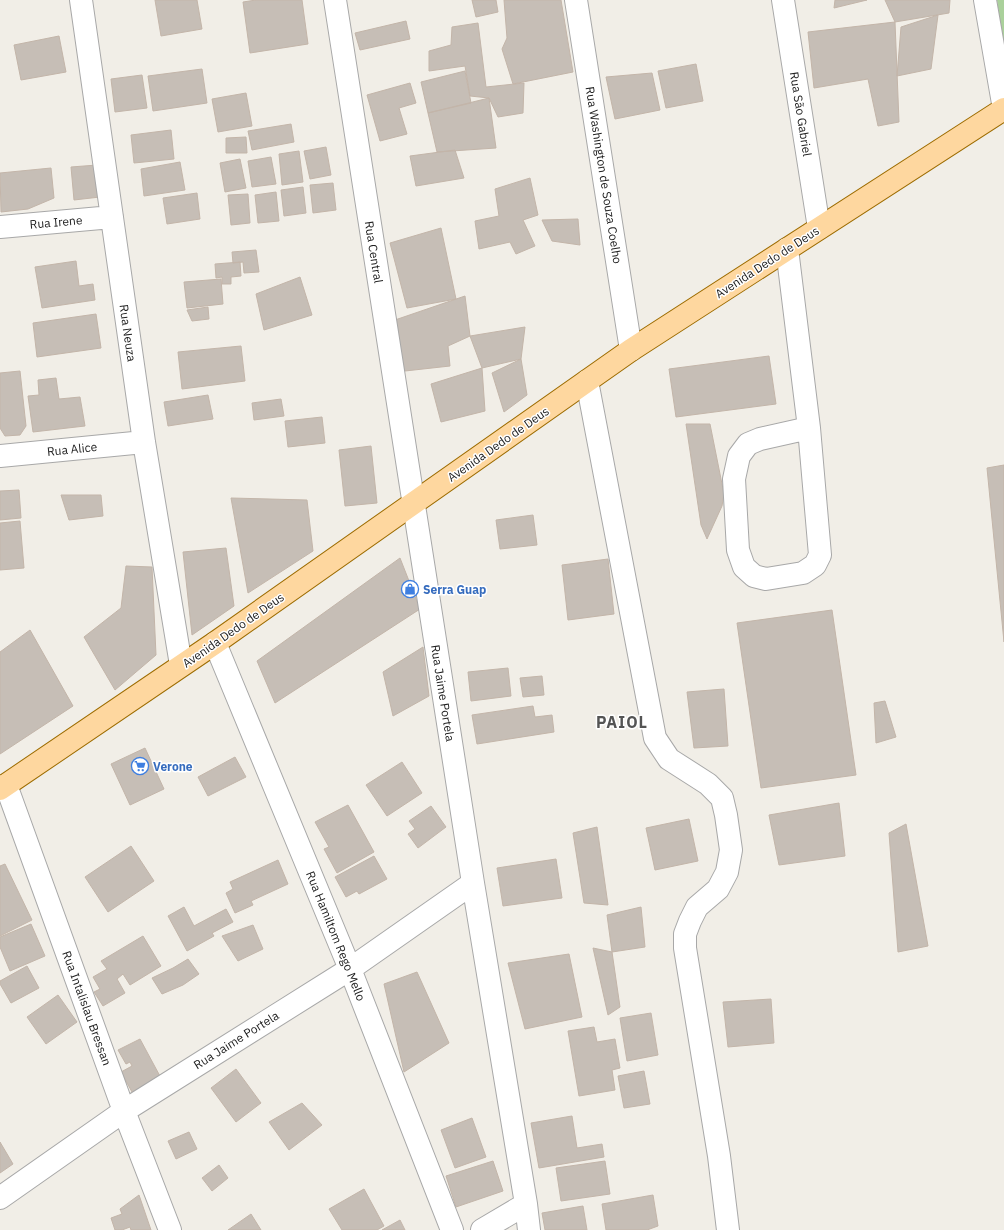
<svg xmlns="http://www.w3.org/2000/svg" width="1004" height="1230" viewBox="0 0 1004 1230" font-family="'IBM Plex Sans',sans-serif">
  <style>
    .forest { fill: #aad19b }
    .building { fill: #c6beb6; stroke: #c3b5a9 }
    .lines { fill: none; stroke-linecap: round; stroke-linejoin: round }
    .minor-casing { stroke: #a8a8a8; stroke-width: 24 }
    .major-casing { stroke: #9d6c00; stroke-width: 24 }
    .minor { stroke: #fff; stroke-width: 22 }
    .major { stroke: #fed79f; stroke-width: 22 }
    .labels { text-anchor: middle; dominant-baseline: central; stroke-width: 3; stroke-linejoin: round; paint-order: stroke }
    .street-label { font-size: 12px; fill: #212121; stroke: #fff }
    .shop-label { font-size: 12px; font-weight: bold; fill: #366cbe; stroke: #fff; text-anchor: start }
    .district-label { font-size: 16px; font-weight: bold; letter-spacing: 1px; fill: #545454; stroke: #fff }
  </style>
  <rect width="100%" height="100%" fill="#f1eee7"/>
  <path class="forest" d="M997,0H1004V52Z"/>
  <path class="building" d="M155,0H197L202,29L161,36Z
    M256,0H302L308,44L250,53L243,2Z
    M472,0H496L498,12L476,17Z
    M504,0H561L573,72L513,84L502,49L507,38Z
    M835,0H867L834,8Z
    M885,0H950L949,13L895,22Z
    M938,15L931,69L897,76L901,27Z
    M406,21L410,39L360,50L355,33Z
    M895,22L899,122L878,126L868,79L814,88L808,32Z
    M478,23L486,87L524,83L523,113L498,117L489,98L470,96L465,66L429,71V51L451,45L452,27Z
    M59,36L66,72L21,80L14,45Z
    M696,64L703,101L666,108L658,71Z
    M202,69L207,103L153,111L148,76Z
    M465,71L471,103L428,113L421,82Z
    M652,73L660,110L615,119L606,77Z
    M142,75L147,108L115,112L111,79Z
    M410,83L416,103L399,108L407,134L380,141L367,95Z
    M246,93L252,126L218,132L212,99Z
    M489,98L496,148L437,152L428,113Z
    M291,124L294,142L252,150L248,131Z
    M171,130L174,159L134,163L131,135Z
    M246,137L247,153H226V138Z
    M326,147L331,175L310,179L304,151Z
    M455,150L464,178L416,186L410,156Z
    M299,151L303,182L282,185L279,154Z
    M271,157L276,184L252,187L248,161Z
    M240,159L246,188L225,192L220,163Z
    M180,162L185,190L144,196L141,169Z
    M97,165L100,197L74,200L71,167Z
    M51,168L54,198L28,209L1,212L0,173Z
    M530,178L538,215L523,220L535,246L516,254L510,242L479,249L475,221L499,216L495,189Z
    M333,183L336,210L313,213L310,185Z
    M303,187L306,213L284,216L281,190Z
    M276,192L279,221L258,223L255,195Z
    M197,193L200,219L167,224L163,198Z
    M248,194L250,223L231,225L228,195Z
    M578,219L580,245L552,241L542,220Z
    M441,228L456,299L407,308L390,243Z
    M256,250L259,272L244,273L243,262L233,263L232,252Z
    M76,261L79,286L93,284L95,300L42,308L35,267Z
    M240,262L241,276L231,277V284H222V277L216,278L215,264Z
    M300,277L312,315L264,330L256,294Z
    M221,279L223,304L187,308L184,282Z
    M465,296L470,336L448,346L450,366L405,371L397,353L392,321Z
    M208,307L209,319L192,321L187,310Z
    M96,314L101,348L37,357L33,323Z
    M525,327L521,359L482,368L470,336Z
    M241,346L245,381L182,389L178,352Z
    M769,356L776,404L676,417L669,369Z
    M521,359L527,395L504,412L492,373Z
    M482,368L485,411L441,422L431,384Z
    M20,371L26,426L20,435L5,436L0,428V373Z
    M56,378L59,399L80,397L85,426L33,432L28,396L39,395L38,380Z
    M208,395L213,419L168,426L164,402Z
    M281,399L284,416L254,420L252,403Z
    M322,417L325,443L288,447L285,421Z
    M686,424H710L724,494L722,506L707,539L701,525Z
    M371,446L377,503L345,506L339,450Z
    M1004,465V642L987,468Z
    M19,490L21,518L0,520V491Z
    M61,495H101L103,516L69,520Z
    M231,498L307,500L313,551L248,593Z
    M533,515L537,545L500,549L496,520Z
    M20,521L24,568L0,570V523Z
    M226,548L234,606L192,635L183,552Z
    M400,558L420,609L275,703L257,661Z
    M608,559L614,614L568,620L562,565Z
    M126,566L152,567L156,655L115,690L84,637L121,608Z
    M832,610L856,775L761,788L737,623Z
    M30,630L73,706L0,754V652Z
    M423,647L429,696L393,716L383,672Z
    M508,668L511,696L471,701L468,672Z
    M542,676L544,695L523,697L520,678Z
    M724,689L728,746L694,748L687,692Z
    M885,701L896,737L876,743L874,703Z
    M533,706L535,717L552,715L554,732L477,744L472,715Z
    M145,748L164,789L130,805L111,764Z
    M235,757L246,777L208,796L198,777Z
    M402,762L422,793L387,816L366,785Z
    M839,803L845,856L779,865L769,815Z
    M348,805L374,852L337,873L324,849L329,847L315,822Z
    M431,806L446,827L418,848L408,834L415,829L409,821Z
    M689,819L698,861L655,870L646,828Z
    M906,824L928,946L898,952L889,833Z
    M597,827L608,905L584,903L573,833Z
    M131,846L154,881L108,912L85,877Z
    M374,856L387,879L359,894L357,891L346,897L335,877Z
    M556,859L562,898L503,906L497,868Z
    M278,860L288,884L251,901L253,905L235,913L226,893L233,889L230,882Z
    M5,864L32,920L0,936V866Z
    M184,907L194,926L226,909L233,922L212,933L214,936L187,951L168,916Z
    M641,907L645,947L612,952L607,915Z
    M31,924L45,956L10,971L0,947V937Z
    M253,925L263,949L238,961L222,936Z
    M143,936L161,966L130,985L123,974L117,979L125,993L103,1006L94,992L100,989L93,977L107,969L101,961Z
    M593,948L612,952L620,1007L608,1015Z
    M569,954L582,1017L525,1029L508,963Z
    M188,959L199,974L183,985L162,994L152,978L173,968Z
    M27,966L39,988L11,1003L0,984V981Z
    M417,972L449,1043L404,1072L384,984Z
    M58,995L77,1022L46,1044L27,1017Z
    M771,999L774,1043L728,1047L723,1002Z
    M651,1013L658,1055L627,1061L620,1018Z
    M594,1027L597,1042L615,1039L620,1068L612,1070L615,1090L579,1096L568,1031Z
    M140,1039L161,1078L132,1092L121,1072L132,1066L130,1062L126,1064L118,1050Z
    M236,1069L261,1103L236,1122L211,1088Z
    M644,1071L650,1104L624,1108L618,1076Z
    M302,1103L322,1125L289,1150L269,1122Z
    M572,1116L577,1148L602,1144L604,1157L539,1168L531,1123Z
    M472,1118L486,1157L455,1168L441,1130Z
    M189,1132L197,1149L176,1159L168,1141Z
    M0,1142L13,1164L0,1173Z
    M493,1161L503,1191L456,1207L446,1176Z
    M605,1161L610,1194L561,1201L556,1168Z
    M219,1165L228,1178L212,1191L202,1178Z
    M364,1189L384,1226L377,1230H342L329,1209Z
    M139,1195L151,1230H131L130,1227L122,1230H115L111,1218L122,1214L120,1209Z
    M653,1195L658,1226L647,1230H606L602,1204Z
    M583,1206L587,1230H545L542,1213Z
    M251,1214L261,1230H228Z
    M400,1220L405,1230H382Z"/>
  <g class="lines">
    <g class="minor-casing">
      <path id="minor" d="M81,0L144,442L181,665
        M335,0L473,883L526,1204L529,1230
        M576,0L631,350
        M783,0L819,228
        M985,0L1004,109
        M0,227L112,217
        M787,249L809,428L820,555L815,565L803,573L766,579L754,576L744,567L738,550L734,479L739,456L748,444L760,439L809,428
        M587,381L655,738L669,759L708,784L722,798L726,815L731,850L727,872L718,889L697,907L690,921L685,934V948L719,1156L728,1230
        M0,456L144,442
        M215,643L350,969L452,1230
        M6,785L124,1111L170,1230
        M0,1198L124,1111L350,969L473,883
        M482,1230L526,1204"/>
    </g>
    <g class="major-casing">
      <path id="major" d="M0,789L215,643L631,350L1004,109"/>
    </g>
    <use href="#minor" class="minor"/>
    <use href="#major" class="major"/>
  </g>
  <defs>
    <g id="shop-ring" transform="scale(0.9)"><circle r="9.5" fill="#fff" stroke="#3f7fe0" stroke-width="1.5"/><path d="M-5-2.5h2.3a2.7 3.5 0 0 1 5.4 0H5L5.5 6h-11ZM-1.5-2.5h3a1.5 2.3 0 0 0-3 0Z" fill="#3f7fe0"/></g>
    <g id="supermarket-ring" transform="scale(0.9)"><circle r="9.5" fill="#fff" stroke="#3f7fe0" stroke-width="1.5"/><path d="M-6-5.5h2.5l.6 2H6L4.5 2H-2.5L-4.4-4H-6ZM-1.5 3.2a1.3 1.3 0 1 0 .1 0ZM3 3.2a1.3 1.3 0 1 0 .1 0Z" fill="#3f7fe0"/></g>
  </defs>
  <g fill-rule="evenodd">
    <use href="#shop-ring" x="410" y="589"/>
    <use href="#supermarket-ring" x="140" y="766"/>
  </g>
  <g class="labels">
    <g class="street-label">
      <text transform="translate(801 114) rotate(81)">Rua São Gabriel</text>
      <text transform="translate(604 175) rotate(81)">Rua Washington de Souza Coelho</text>
      <text transform="translate(56 222) rotate(-5)">Rua Irene</text>
      <text transform="translate(374 252) rotate(81)">Rua Central</text>
      <text transform="translate(767 262) rotate(-33)">Avenida Dedo de Deus</text>
      <text transform="translate(128 333) rotate(82)">Rua Neuza</text>
      <text transform="translate(498 444) rotate(-35)">Avenida Dedo de Deus</text>
      <text transform="translate(72 449) rotate(-6)">Rua Alice</text>
      <text transform="translate(233 630) rotate(-35)">Avenida Dedo de Deus</text>
      <text transform="translate(443 693) rotate(81)">Rua Jaime Portela</text>
      <text transform="translate(336 936) rotate(68)">Rua Hamiltom Rego Mello</text>
      <text transform="translate(87 1008) rotate(70)">Rua Intalislau Bressan</text>
      <text transform="translate(236 1040) rotate(-32)">Rua Jaime Portela</text>
    </g>
    <g class="shop-label">
      <text x="423" y="589">Serra Guap</text>
      <text x="153" y="766">Verone</text>
    </g>
    <g class="district-label">
      <text x="622" y="722">PAIOL</text>
    </g>
  </g>
</svg>
